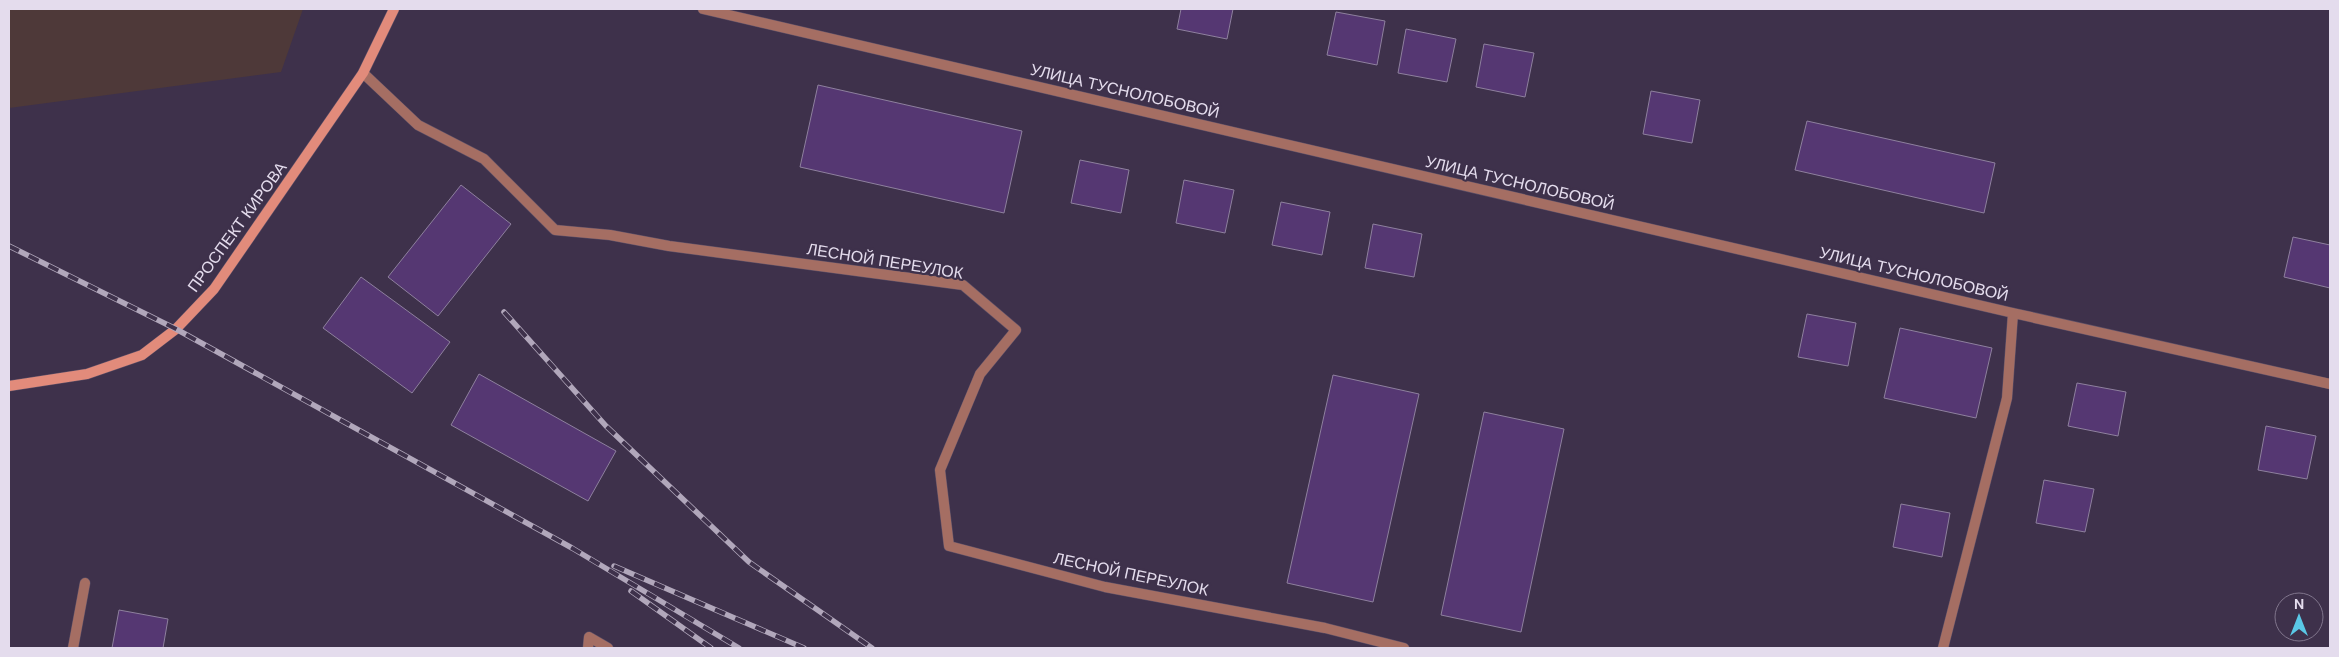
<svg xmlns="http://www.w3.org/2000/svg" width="2339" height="657" viewBox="0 0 2339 657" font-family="'DM Sans',sans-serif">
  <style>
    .industrial { fill: #4e3939 }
    .building { fill: #553772; stroke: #8e809e }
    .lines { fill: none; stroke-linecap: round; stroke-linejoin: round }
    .lane-casing { stroke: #5c5068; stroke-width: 11 }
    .street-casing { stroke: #5c5068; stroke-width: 11 }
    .secondary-casing { stroke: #5c5068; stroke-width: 11 }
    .lane { stroke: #a56e63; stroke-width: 10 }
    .street { stroke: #a56e63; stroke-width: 10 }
    .secondary { stroke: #e28b7b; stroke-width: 10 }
    .rail-casing { stroke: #b1a7bb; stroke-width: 5.5 }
    .rail { stroke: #3e314b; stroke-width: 4; stroke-dasharray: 11; stroke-linecap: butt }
    .labels { text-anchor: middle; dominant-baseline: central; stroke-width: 4.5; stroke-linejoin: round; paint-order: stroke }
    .street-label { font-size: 16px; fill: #e4dced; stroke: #3e314b }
  </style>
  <rect width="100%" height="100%" fill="#3e314b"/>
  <path class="industrial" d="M9,9H303L281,72L9,108Z"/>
  <path class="building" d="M1181,9H1233L1227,39L1177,29Z
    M1336,12L1385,21L1377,65L1327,55Z
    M1406,29L1456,39L1447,82L1398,73Z
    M1484,44L1534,53L1525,97L1476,87Z
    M818,85L1022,131L1004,213L800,167Z
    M1651,91L1700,100L1692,143L1643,134Z
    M1807,121L1995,163L1984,213L1795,170Z
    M1080,160L1129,170L1121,213L1071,203Z
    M1184,180L1234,190L1225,233L1176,223Z
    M461,185L511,224L438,316L388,277Z
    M1281,202L1330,212L1322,255L1272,245Z
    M1373,224L1422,234L1414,277L1365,268Z
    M2293,237L2330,245V288L2284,277Z
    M361,277L450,342L412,393L323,328Z
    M1807,314L1856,323L1848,366L1798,357Z
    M1900,328L1992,348L1976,418L1884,398Z
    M479,374L616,451L588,501L451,425Z
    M1333,375L1419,394L1373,602L1287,583Z
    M2077,383L2126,392L2118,436L2068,426Z
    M1484,412L1564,429L1521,632L1441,615Z
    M2266,426L2316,436L2307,479L2258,470Z
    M2044,480L2094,489L2085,532L2036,523Z
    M1901,504L1950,513L1942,557L1893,547Z
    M119,610L168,619L163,648H112Z"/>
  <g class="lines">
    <g class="lane-casing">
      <path id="lane" d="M363,73L418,125L484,159L555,230L610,235L669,246L963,285L1016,330L980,374L940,470L949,546L1105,587L1325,628L1404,648"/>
    </g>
    <g class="street-casing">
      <path id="street" d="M703,9L2013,313L2330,384
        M73,648L85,583
        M588,648L589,637L608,648
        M1943,648L2007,398L2013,313"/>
    </g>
    <g class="secondary-casing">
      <path id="secondary" d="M9,386L87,374L142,355L176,329L214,289L363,73L394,9"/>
    </g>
    <use href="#lane" class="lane"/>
    <use href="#street" class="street"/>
    <use href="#secondary" class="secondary"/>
    <g class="rail-casing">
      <path id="rail" d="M9,246L176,329L572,548L739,648
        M504,312L606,426L749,562L872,648
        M614,566L804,648
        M631,591L711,648"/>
    </g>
    <use href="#rail" class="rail"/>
  </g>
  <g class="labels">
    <g class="street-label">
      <text transform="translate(1125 91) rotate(13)">УЛИЦА ТУСНОЛОБОВОЙ</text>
      <text transform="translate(1520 183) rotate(13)">УЛИЦА ТУСНОЛОБОВОЙ</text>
      <text transform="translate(237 227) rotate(-54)">ПРОСПЕКТ КИРОВА</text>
      <text transform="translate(885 261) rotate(9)">ЛЕСНОЙ ПЕРЕУЛОК</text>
      <text transform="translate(1914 274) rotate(13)">УЛИЦА ТУСНОЛОБОВОЙ</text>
      <text transform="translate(1131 574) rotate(12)">ЛЕСНОЙ ПЕРЕУЛОК</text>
    </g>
  </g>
  <rect width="2339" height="657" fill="none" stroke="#e4dced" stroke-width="20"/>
  <g transform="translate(2299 617)"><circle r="24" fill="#3e314b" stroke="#80758c"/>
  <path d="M0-4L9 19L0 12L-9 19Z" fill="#5ac8e6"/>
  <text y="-8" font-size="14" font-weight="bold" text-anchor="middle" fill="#e4dced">N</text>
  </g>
</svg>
